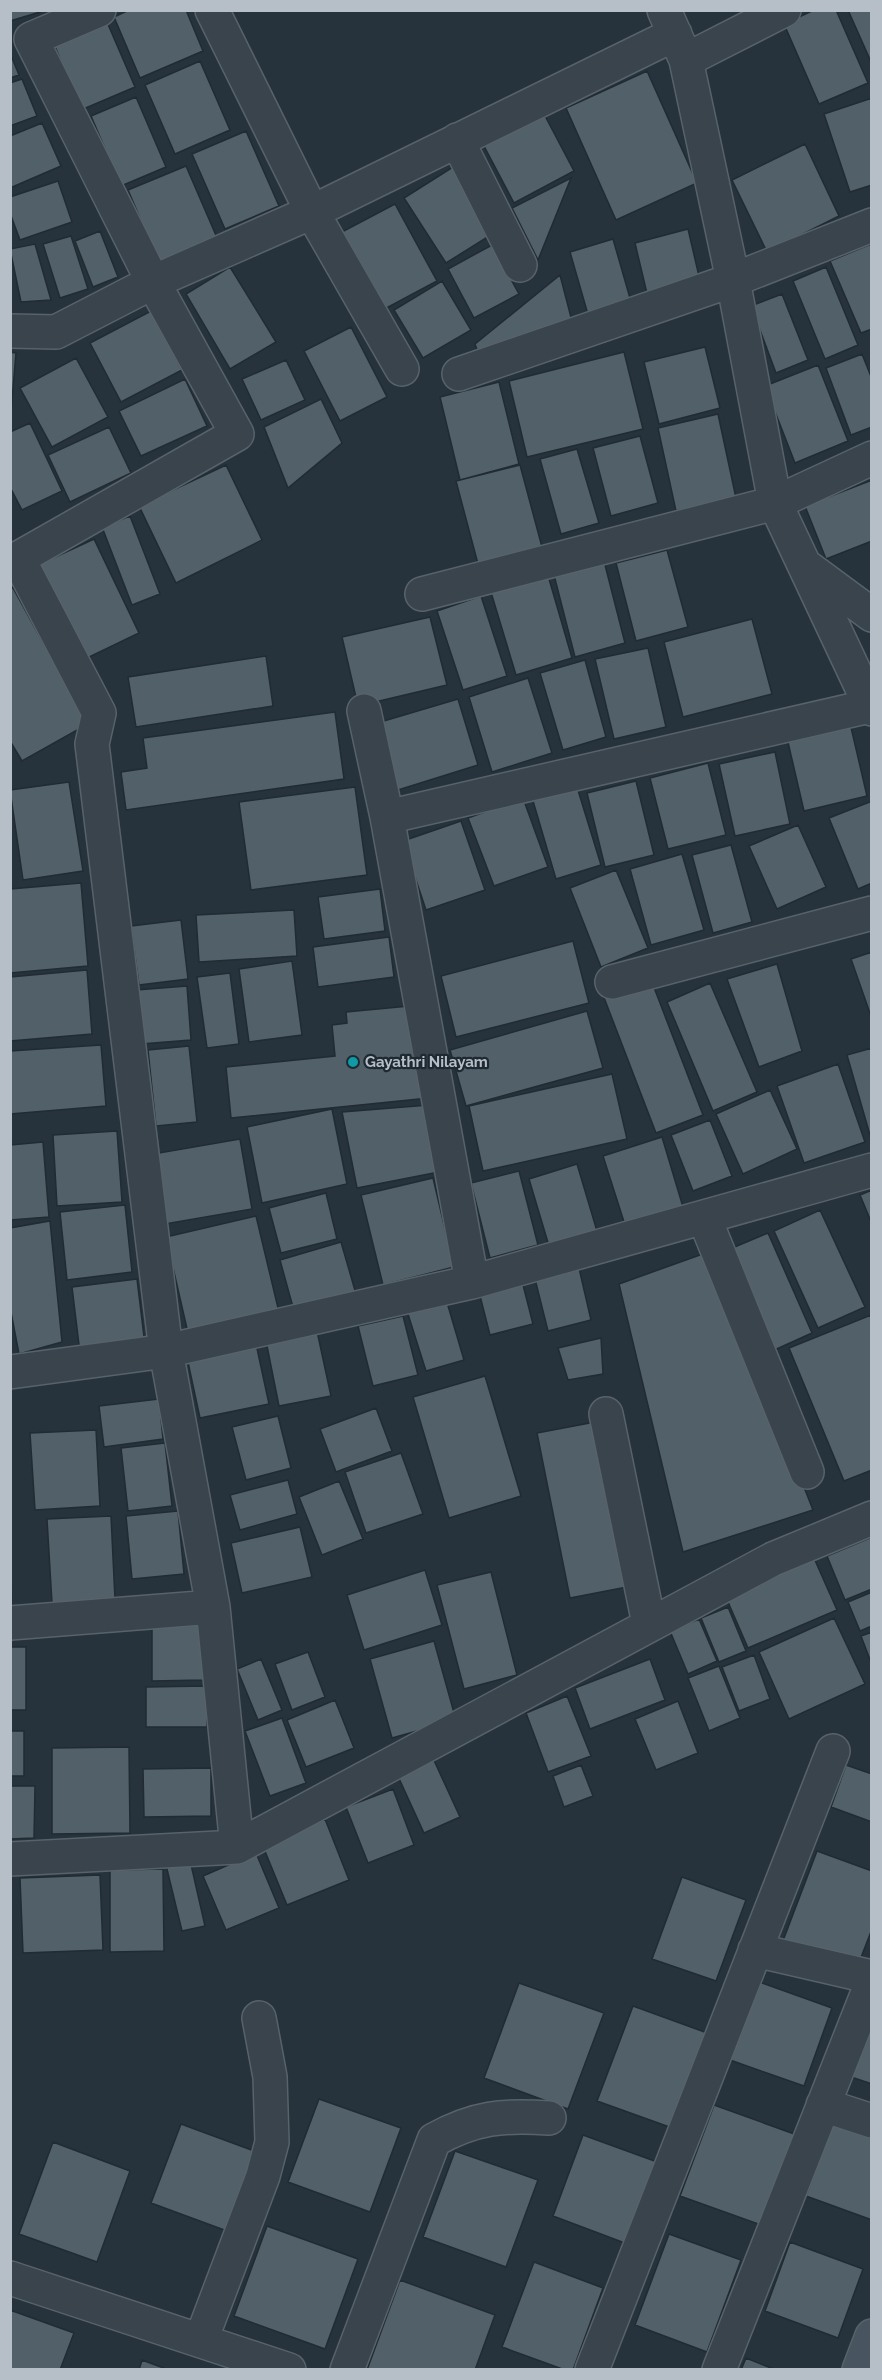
<svg xmlns="http://www.w3.org/2000/svg" width="882" height="2380" viewBox="0 0 882 2380" font-family="Raleway,sans-serif">
  <style>
    .building { fill: #516069; stroke: #212b33; stroke-width: 1.5 }
    .lines { fill: none; stroke-linecap: round; stroke-linejoin: round }
    .street-casing { stroke: #58626a; stroke-width: 36 }
    .secondary-casing { stroke: #58626a; stroke-width: 36 }
    .street { stroke: #3a444c; stroke-width: 33 }
    .secondary { stroke: #48545f; stroke-width: 33 }
    .culture-dot { fill: #0f9aa8; stroke: #1f2931; stroke-width: 2 }
    .labels { text-anchor: middle; dominant-baseline: central; stroke-width: 4.5; stroke-linejoin: round; paint-order: stroke }
    .poi-label { font-size: 15px; font-weight: bold; fill: #b6bfc7; stroke: #1f2931; text-anchor: start }
  </style>
  <rect width="100%" height="100%" fill="#26333c"/>
  <path class="building" d="M10,10H40V12L10,21Z
    M129,10H186L203,51L140,78L114,17Z
    M814,10H836L868,83L819,104L784,24Z
    M848,10H872V64Z
    M107,22L135,87L81,110L54,44Z
    M10,53L19,75L10,78Z
    M200,61L230,130L175,154L145,85Z
    M647,71L697,183L616,220L566,108Z
    M22,79L37,116L10,126V83Z
    M136,97L166,167L121,186L91,116Z
    M872,98V185L850,192L824,114Z
    M544,114L574,171L514,203L484,146Z
    M42,123L61,166L10,188V136Z
    M246,131L279,206L225,229L192,154Z
    M805,144L839,216L767,252L732,180Z
    M186,166L218,240L160,265L128,190Z
    M453,167L494,233L446,263L404,198Z
    M571,178L538,260L512,208Z
    M58,181L72,222L20,240L10,213V197Z
    M395,204L437,281L379,312L338,234Z
    M688,229L702,289L649,302L635,243Z
    M100,231L118,277L93,287L75,241Z
    M71,236L88,289L60,298L43,244Z
    M613,239L632,305L589,318L570,252Z
    M35,244L51,300L21,302L10,249Z
    M871,244L872,329L861,333L830,261Z
    M492,245L519,294L474,318L448,269Z
    M230,267L276,342L230,369L186,294Z
    M826,267L858,345L825,359L793,281Z
    M560,275L573,325L479,356L475,344Z
    M442,281L471,330L423,358L394,310Z
    M782,294L808,360L776,373L751,306Z
    M151,311L182,370L121,402L90,343Z
    M351,327L387,397L340,421L304,351Z
    M705,347L720,408L659,424L644,362Z
    M10,352L16,353L11,412H10Z
    M624,352L643,429L527,457L509,381Z
    M862,354L872,379V427L851,435L826,368Z
    M76,358L108,417L52,447L20,388Z
    M286,360L305,400L261,420L242,379Z
    M818,365L848,441L795,463L765,386Z
    M185,379L207,426L141,456L119,411Z
    M499,382L519,464L460,480L440,397Z
    M321,399L342,443L288,488L264,427Z
    M718,414L736,498L676,511L658,428Z
    M30,423L62,491L22,510L10,487V432Z
    M109,427L131,473L70,502L48,455Z
    M640,436L658,503L611,516L593,448Z
    M577,449L599,523L561,534L540,459Z
    M226,465L262,540L176,583L139,506Z
    M520,465L542,547L478,564L456,481Z
    M872,480V541L826,559L805,506Z
    M130,516L160,594L132,605L102,527Z
    M94,539L139,633L83,660L38,565Z
    M667,550L688,627L636,641L616,563Z
    M604,561L625,643L575,657L554,575Z
    M547,572L572,658L516,675L490,589Z
    M13,588L88,724L22,761L10,741V589Z
    M481,596L507,676L463,690L437,611Z
    M430,617L447,685L358,706L342,637Z
    M752,619L772,694L683,717L664,642Z
    M648,648L666,727L614,739L595,659Z
    M266,656L273,706L136,727L128,677Z
    M585,660L606,737L563,750L540,673Z
    M528,678L552,753L492,772L469,697Z
    M458,699L478,765L398,790L377,723Z
    M335,712L344,779L126,810L121,772L147,768L143,738Z
    M850,723L867,796L804,811L787,738Z
    M775,752L790,824L735,836L719,764Z
    M708,763L726,835L668,849L650,778Z
    M636,781L654,855L605,867L587,793Z
    M69,782L83,871L23,880L10,790Z
    M355,787L367,875L251,890L239,802Z
    M577,787L601,865L556,879L533,801Z
    M523,798L548,867L494,886L468,818Z
    M872,801V883L858,889L829,818Z
    M461,821L485,890L426,910L403,841Z
    M798,825L826,887L777,909L749,846Z
    M731,845L752,922L713,933L692,855Z
    M682,854L704,930L651,945L630,869Z
    M616,870L648,948L601,967L570,888Z
    M81,883L88,966L10,973V889Z
    M380,889L385,931L324,939L318,897Z
    M294,910L297,956L199,962L196,915Z
    M181,920L188,979L139,985L131,926Z
    M389,937L394,977L318,987L313,947Z
    M573,941L589,1003L456,1037L441,976Z
    M872,952V1019L851,959Z
    M292,961L302,1035L249,1042L239,969Z
    M777,964L802,1051L759,1067L727,979Z
    M87,970L92,1034L10,1041V977Z
    M230,973L239,1044L207,1048L197,977Z
    M650,977L703,1115L656,1133L603,995Z
    M710,983L757,1092L713,1111L667,1002Z
    M187,986L191,1040L141,1044L136,990Z
    M420,1005L429,1098L231,1118L226,1067L335,1056L332,1025L347,1023L346,1012Z
    M587,1011L603,1068L466,1106L450,1050Z
    M101,1045L106,1106L10,1114V1051Z
    M189,1046L197,1122L156,1126L148,1050Z
    M872,1048V1142L847,1055Z
    M838,1064L865,1142L804,1163L777,1086Z
    M612,1074L627,1139L483,1171L469,1106Z
    M770,1090L797,1149L743,1174L716,1114Z
    M429,1105L444,1171L357,1188L342,1112Z
    M332,1109L347,1184L262,1203L247,1127Z
    M710,1120L732,1176L693,1191L671,1135Z
    M117,1131L122,1202L57,1206L53,1135Z
    M662,1137L683,1207L625,1225L603,1156Z
    M240,1139L252,1209L165,1224L153,1154Z
    M43,1142L49,1217L10,1220V1145Z
    M577,1164L597,1231L549,1246L529,1179Z
    M519,1171L538,1245L490,1258L471,1183Z
    M433,1178L454,1267L383,1285L361,1195Z
    M872,1190V1224L860,1195Z
    M326,1193L337,1239L281,1253L269,1208Z
    M125,1205L132,1272L67,1280L60,1212Z
    M820,1210L865,1307L818,1328L774,1231Z
    M256,1216L279,1312L188,1333L166,1237Z
    M50,1221L62,1342L19,1354L10,1307V1228Z
    M768,1233L812,1333L770,1352L725,1251Z
    M341,1242L356,1294L294,1311L280,1260Z
    M711,1251L813,1510L683,1552L619,1284Z
    M579,1268L591,1320L548,1331L535,1279Z
    M521,1277L533,1324L490,1335L478,1288Z
    M137,1279L145,1345L80,1353L72,1287Z
    M446,1299L464,1360L426,1371L407,1311Z
    M871,1315L872,1470L844,1481L789,1348Z
    M403,1316L418,1375L373,1386L358,1326Z
    M317,1331L331,1396L279,1406L266,1341Z
    M601,1338L603,1374L568,1380L558,1348Z
    M255,1339L269,1404L200,1418L186,1353Z
    M485,1376L521,1496L449,1518L413,1397Z
    M159,1399L163,1439L104,1447L99,1406Z
    M376,1408L392,1451L336,1472L320,1429Z
    M278,1416L291,1468L246,1480L232,1427Z
    M595,1422L627,1587L570,1598L537,1433Z
    M96,1430L100,1506L35,1510L30,1433Z
    M165,1443L172,1506L128,1511L121,1448Z
    M401,1453L423,1514L366,1533L345,1472Z
    M288,1480L297,1514L240,1530L230,1495Z
    M339,1481L363,1539L322,1555L299,1497Z
    M178,1511L184,1574L132,1579L126,1516Z
    M111,1516L115,1599L52,1603L47,1519Z
    M300,1527L312,1577L242,1593L231,1543Z
    M10,1537L12,1618H10Z
    M872,1537V1589L845,1600L827,1556Z
    M814,1558L837,1610L748,1648L725,1595Z
    M425,1570L442,1625L364,1650L347,1595Z
    M491,1572L517,1675L464,1689L437,1585Z
    M872,1592V1626L860,1631L848,1602Z
    M728,1607L746,1651L719,1662L701,1618Z
    M834,1618L865,1684L789,1719L759,1652Z
    M699,1619L717,1661L688,1674L670,1631Z
    M204,1624V1680L152,1681V1625Z
    M872,1632V1665L861,1636Z
    M434,1641L456,1720L392,1738L370,1659Z
    M10,1647H26V1710H10Z
    M308,1652L325,1697L292,1710L275,1664Z
    M754,1655L770,1699L739,1711L722,1667Z
    M261,1659L282,1710L258,1720L237,1669Z
    M650,1659L665,1700L590,1729L575,1688Z
    M719,1666L740,1718L709,1731L688,1678Z
    M207,1686V1727H146V1687Z
    M567,1696L591,1756L548,1772L526,1713Z
    M335,1700L354,1748L306,1767L287,1720Z
    M678,1701L698,1753L656,1770L635,1719Z
    M282,1718L306,1783L270,1796L245,1731Z
    M10,1731H24V1776H10Z
    M129,1747L130,1833L52,1834V1748Z
    M432,1756L460,1817L424,1833L396,1772Z
    M581,1765L593,1796L564,1807L553,1776Z
    M846,1765L872,1774V1822L831,1807Z
    M211,1768V1816L144,1817L143,1769Z
    M10,1786H35L34,1838L10,1839Z
    M393,1789L414,1845L368,1863L346,1807Z
    M325,1819L349,1880L287,1905L262,1844Z
    M817,1851L872,1871V1929L855,1973L781,1946Z
    M256,1853L279,1908L226,1930L203,1876Z
    M190,1860L205,1926L182,1931L166,1865Z
    M163,1869L164,1951L110,1952V1870Z
    M100,1875L103,1950L23,1953L20,1878Z
    M682,1877L746,1900L716,1981L652,1959Z
    M759,1982L832,2008L804,2086L730,2060Z
    M519,1983L604,2013L568,2109L484,2078Z
    M633,2006L710,2034L675,2129L597,2101Z
    M872,2023V2084L851,2077Z
    M319,2099L401,2128L370,2212L288,2182Z
    M714,2105L797,2135L764,2226L680,2196Z
    M837,2114L872,2127V2220L806,2196Z
    M181,2124L257,2152L227,2231L151,2203Z
    M583,2135L660,2163L630,2245L553,2216Z
    M53,2142L130,2171L97,2262L19,2234Z
    M455,2151L538,2180L506,2267L423,2237Z
    M267,2226L358,2259L325,2349L234,2316Z
    M669,2234L741,2260L707,2352L635,2325Z
    M790,2242L863,2269L838,2338L765,2311Z
    M534,2262L603,2288L573,2370H565L502,2347Z
    M400,2280L495,2315L475,2370H367Z
    M10,2310L74,2333L60,2370H10Z
    M746,2358L776,2370H741Z
    M142,2360L169,2370H139Z"/>
  <g class="lines">
    <g class="street-casing">
      <path id="street" d="M212,10L312,212L402,369
        M664,10L686,60L733,280L775,503L872,709
        M686,60L784,10
        M457,140L520,265
        M10,331L56,332L153,282L312,212L675,34
        M459,374L733,280L872,225
        M18,558L99,713L92,744L166,1351L213,1607L237,1847
        M10,563L237,434L153,282L31,39L99,10
        M807,567L872,615
        M422,594L775,503L872,458
        M364,711L387,817L472,1282
        M387,817L870,706
        M612,982L872,913
        M704,1217L807,1472
        M10,1372L166,1351L472,1282L872,1170
        M606,1414L649,1624
        M10,1623L213,1607
        M10,1859L237,1847L773,1559L872,1518
        M755,1950L872,1977
        M823,2105L872,2121
        M10,2278L289,2370
        M201,2340L263,2176L272,2142L270,2077L259,2018
        M347,2370L434,2140C475,2117 503,2115 549,2118
        M592,2370L833,1751
        M719,2370L872,1982"/>
    </g>
    <g class="secondary-casing">
      <path id="secondary" d="M859,2370L872,2336"/>
    </g>
    <use href="#street" class="street"/>
    <use href="#secondary" class="secondary"/>
  </g>
  <circle class="culture-dot" cx="353" cy="1062" r="6"/>
  <g class="labels">
    <g class="poi-label">
      <text x="365" y="1062">Gayathri Nilayam</text>
    </g>
  </g>
  <rect width="882" height="2380" fill="none" stroke="#b6bfc7" stroke-width="24"/>
</svg>
